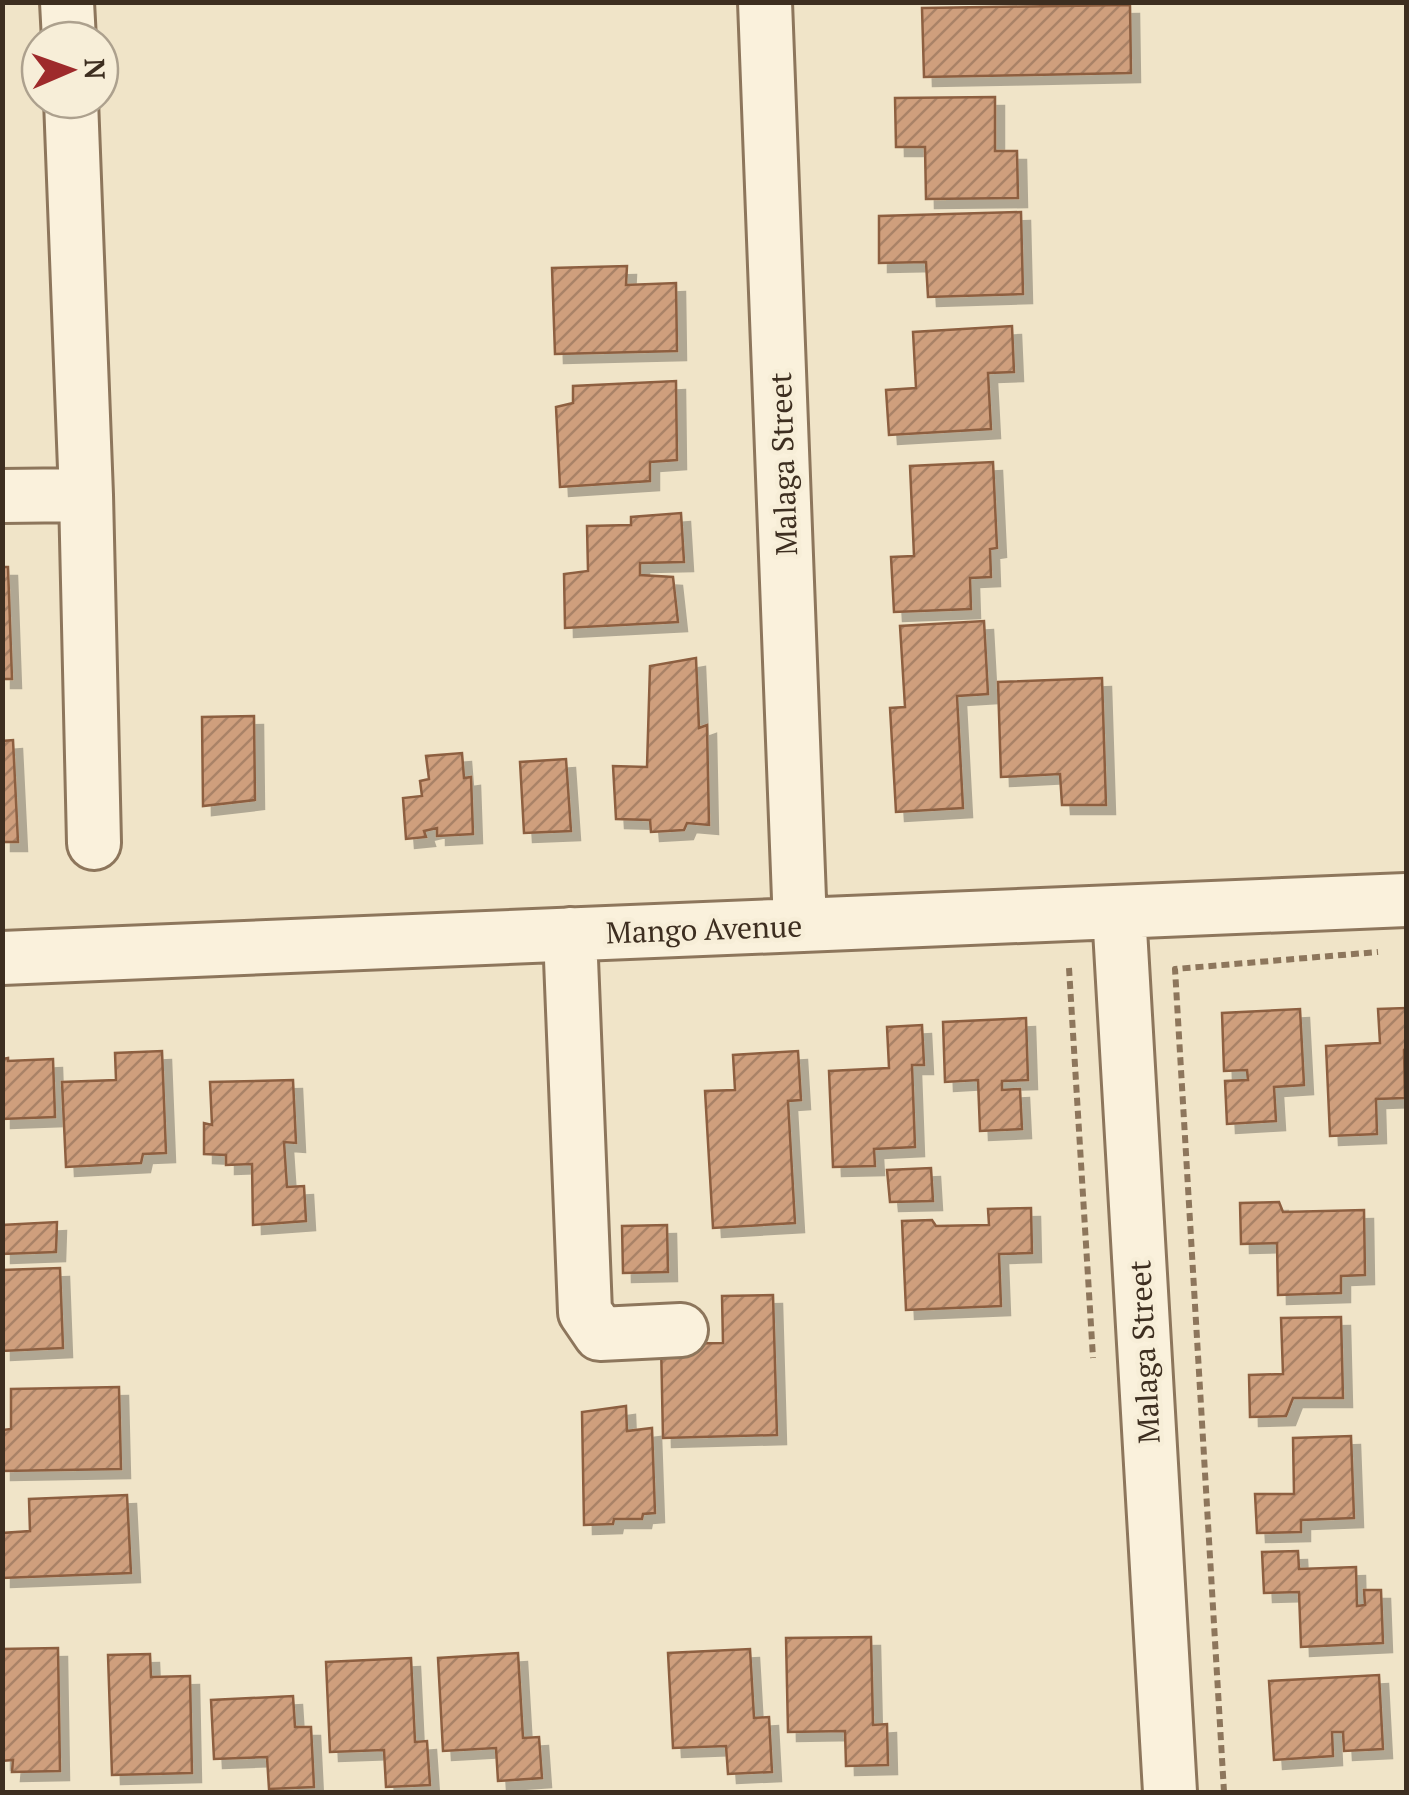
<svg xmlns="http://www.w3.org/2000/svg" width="1409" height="1795" viewBox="0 0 1409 1795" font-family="'PT Serif',serif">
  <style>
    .building { fill: url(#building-hatch); stroke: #8d5f41; stroke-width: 2.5; filter: url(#shadow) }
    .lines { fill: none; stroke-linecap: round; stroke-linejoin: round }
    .minor-casing { stroke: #8d765c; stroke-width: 58 }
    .path { stroke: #8d765c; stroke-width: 6; stroke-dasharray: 8 5; stroke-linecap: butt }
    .minor { stroke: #faf1dc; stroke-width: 52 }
    .labels { text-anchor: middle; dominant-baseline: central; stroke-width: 9; stroke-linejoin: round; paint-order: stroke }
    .street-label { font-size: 30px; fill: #3d2e20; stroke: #f7eed8 }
  </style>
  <defs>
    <pattern id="building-hatch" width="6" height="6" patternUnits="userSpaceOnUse" patternTransform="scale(2.5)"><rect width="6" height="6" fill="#cf9f7d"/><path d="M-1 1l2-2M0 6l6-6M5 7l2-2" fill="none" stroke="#a98266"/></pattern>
    <filter id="shadow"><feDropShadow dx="9" dy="9" stdDeviation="0" flood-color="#0004"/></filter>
  </defs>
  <rect width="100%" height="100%" fill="#f0e4c8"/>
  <path class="building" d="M1130,5L1131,73L924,77L922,8Z
    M995,97V151H1017L1018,198L926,199L925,147H896L895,98Z
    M1021,212L1023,294L928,297L926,262L879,263V216Z
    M627,266L626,285L676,283L677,351L555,354L552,268Z
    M1012,326L1014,372L988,373L991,429L889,435L886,390L916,388L913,332Z
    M676,381L677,460L650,462V481L560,487L556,407L573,403V386Z
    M993,462L997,548L990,549L991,577L970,578L971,609L894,612L891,557L914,556L910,466Z
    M681,513L684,562L640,563V575L673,577L678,622L565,628L564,574L588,571L587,526L631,525V517Z
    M2,567H8L12,679H2Z
    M984,621L988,694L957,696L963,808L896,812L890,708L905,707L900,626Z
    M696,658L699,728L707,725L709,825L687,823L684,830L651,832L650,820L616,819L613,766L647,767L650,666Z
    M1102,678L1106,805H1062L1060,774L1001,777L998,682Z
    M254,716L255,800L203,806L202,717Z
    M13,740L18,842H2V741Z
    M462,753L464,778L471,777L473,834L437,836V828L424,831L426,837L406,839L403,798L422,796L420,781L429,779L426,756Z
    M566,759L571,831L524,833L520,762Z
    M1406,1008V1048L1404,1050L1405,1098L1376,1099L1377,1134L1330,1136L1326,1046L1380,1043L1378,1009Z
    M1300,1009L1304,1085L1274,1087L1276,1121L1227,1124L1225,1081L1248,1080L1247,1070L1224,1071L1222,1013Z
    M1026,1018L1028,1080L1002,1081V1090L1020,1089L1022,1129L980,1131L978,1080L945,1082L943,1022Z
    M922,1025L924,1065H912L915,1147L874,1149L875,1166L833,1167L829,1071L889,1068L887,1027Z
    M162,1051L166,1153L143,1154L141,1163L66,1167L62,1082L116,1080L115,1053Z
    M798,1051L801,1100L788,1101L795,1223L713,1228L705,1091L735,1090L733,1055Z
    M8,1058V1061L53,1059L55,1117L2,1119V1059Z
    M293,1080L296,1143L284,1142L287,1187L304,1186L306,1221L253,1225L252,1164L226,1165V1155L204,1154V1123L212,1125L210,1082Z
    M931,1168L933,1201L890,1202L887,1170Z
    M1279,1202L1283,1212L1364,1210L1365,1275L1341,1276V1293L1278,1295L1277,1243L1241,1244L1240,1203Z
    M1031,1208L1032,1253L999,1254L1001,1306L906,1310L902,1221L932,1220L936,1226L989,1225L988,1209Z
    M57,1222L56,1252L2,1254V1225Z
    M667,1225L668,1272L623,1273L622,1226Z
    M60,1268L63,1348L2,1351V1270Z
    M773,1295L777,1435L663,1438L661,1344L723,1343L722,1296Z
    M1341,1317L1343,1398H1293L1286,1416L1250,1417L1249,1375L1283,1374L1281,1318Z
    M119,1387L121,1469L2,1471V1430L11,1429V1389Z
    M626,1406L627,1431L652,1428L655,1513L643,1514L642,1519H614L613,1524L584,1525L582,1412Z
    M1351,1436L1354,1518L1301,1520V1532L1257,1533L1255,1494H1294L1293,1438Z
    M127,1495L131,1573L2,1578V1533L30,1531L29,1499Z
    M1298,1551L1299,1569L1356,1567L1357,1606L1365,1605L1364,1590H1381L1383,1643L1301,1647L1299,1592L1264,1593L1262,1552Z
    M871,1637L873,1725L887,1724L888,1765L846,1766L845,1731L788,1732L786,1638Z
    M58,1648L60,1771L12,1772L13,1760L2,1761V1649Z
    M750,1649L754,1718L769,1717L772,1772L728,1774L726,1746L673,1748L668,1653Z
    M518,1653L523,1738L539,1737L542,1778L498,1781L496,1748L443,1751L438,1658Z
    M150,1654L151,1677L190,1676L192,1773L112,1775L108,1655Z
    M411,1658L415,1742L427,1741L430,1785L386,1787L384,1750L330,1752L326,1662Z
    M1379,1675L1383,1749L1344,1751L1343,1732H1332L1333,1756L1274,1760L1269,1681Z
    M293,1696L295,1727H311L314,1787L269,1789L267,1757L214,1759L211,1700Z"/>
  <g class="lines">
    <g class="minor-casing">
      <path id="minor" d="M67,2L69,40
        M765,2L800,925
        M86,495L94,843
        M2,496L86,495L71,100
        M1119,912L1170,1792
        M570,934L585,1312L600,1334L681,1330
        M2,958L1406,900"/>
    </g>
    <path class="path" d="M1069,968L1093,1358
      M1224,1792L1175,969L1378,952"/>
    <use href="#minor" class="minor"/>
  </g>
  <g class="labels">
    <g class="street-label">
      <text transform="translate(783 464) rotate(-92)">Malaga Street</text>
      <text transform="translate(704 929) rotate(-2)">Mango Avenue</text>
      <text transform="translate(1144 1352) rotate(-93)">Malaga Street</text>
    </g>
  </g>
  <rect width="1409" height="1795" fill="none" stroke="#3d2e20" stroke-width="10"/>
  <g transform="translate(70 70) rotate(88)"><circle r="48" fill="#f7eed8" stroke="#ada18e" stroke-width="2.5"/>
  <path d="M0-8L18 38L0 25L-18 38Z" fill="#9e2a2b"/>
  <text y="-15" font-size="28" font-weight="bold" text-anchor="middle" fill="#3d2e20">N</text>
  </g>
</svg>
